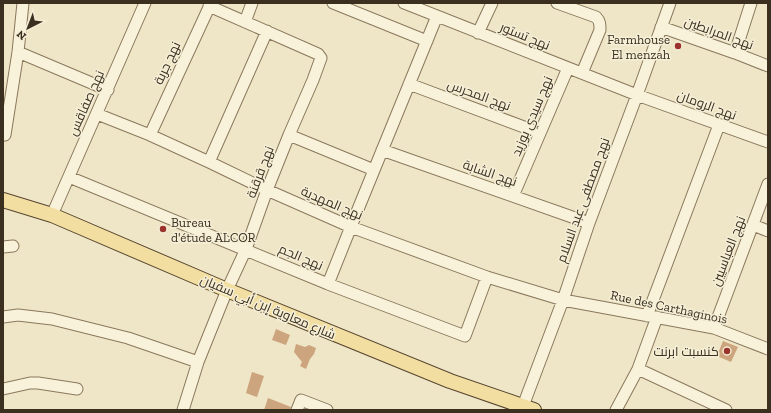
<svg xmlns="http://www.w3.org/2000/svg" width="771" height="413" viewBox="0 0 771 413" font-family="'Zilla Slab',Cairo,serif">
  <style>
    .building { fill: #cca47d }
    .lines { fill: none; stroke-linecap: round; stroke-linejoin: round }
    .minor-casing { stroke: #8a785c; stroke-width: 13 }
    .major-casing { stroke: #584630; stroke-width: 16 }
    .minor { stroke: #f9f2db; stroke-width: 11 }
    .major { stroke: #f1dea0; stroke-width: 14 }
    .poi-dot { fill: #9a332c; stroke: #f6efd7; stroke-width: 1.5 }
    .labels { text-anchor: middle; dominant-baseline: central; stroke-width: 3; stroke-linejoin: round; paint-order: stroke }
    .street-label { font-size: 13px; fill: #3b2f20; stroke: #f6efd7 }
    .poi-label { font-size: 13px; fill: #3b2f20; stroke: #f6efd7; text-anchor: end }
  </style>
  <rect width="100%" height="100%" fill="#efe6c7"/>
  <path class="building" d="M276,329L290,335L286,345L272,340Z
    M723,341L738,347L731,362L717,356Z
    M296,344L305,347L309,345L316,348L314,354L310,359L306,369L300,366L302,362L294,352Z
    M252,372L264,376L257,397L246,393Z
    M268,398L291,407L290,410H264Z"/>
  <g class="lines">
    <g class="minor-casing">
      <path id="minor" d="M333,3L427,41
        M404,3L637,95L768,142
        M557,3L596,17C600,21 600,24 600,30L582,73
        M245,22L252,3
        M661,27L735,53L768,66
        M478,33L492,3
        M18,52L108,90
        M735,53L751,3
        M409,84L540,133
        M97,114L150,135L209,162L267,190L351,227L487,277L563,300L714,328L768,349
        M5,135L18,52L23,3
        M150,135L211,3
        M289,135L374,170
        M382,150L589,223
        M209,162L267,31
        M69,177L328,284L465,336L487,277
        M513,196L568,68
        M52,215L145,3
        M753,225L768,231
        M3,247L13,246
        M328,284L352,224L437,16
        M647,316L719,125
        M3,317L18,315L52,319L128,338L198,362
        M714,328L768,184
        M638,369L726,410
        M3,389L30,383H38L77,389
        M523,406L563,300L589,223L637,95L670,3
        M183,410L198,362L227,290L246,249L267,190L289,135L313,80L321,58L318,54L209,6
        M297,410L301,400L327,410
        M616,410L638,369L657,317"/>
    </g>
    <g class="major-casing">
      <path id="major" d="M3,200L52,215L227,290L450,381L534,410"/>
    </g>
    <use href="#minor" class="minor"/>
    <use href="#major" class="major"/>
  </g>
  <g class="poi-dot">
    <circle cx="678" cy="46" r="4"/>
    <circle cx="163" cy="229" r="4"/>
    <circle cx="727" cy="351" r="4"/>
  </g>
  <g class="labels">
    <g class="street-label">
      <text transform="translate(719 33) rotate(20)">نهج المرابطين</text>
      <text transform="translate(525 36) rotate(22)">نهج تستور</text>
      <text transform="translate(167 63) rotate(-65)">نهج جربة</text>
      <text transform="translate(479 95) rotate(20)">نهج المحرس</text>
      <text transform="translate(86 103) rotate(-66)">نهج صفاقس</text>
      <text transform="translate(707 105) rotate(20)">نهج الرومان</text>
      <text transform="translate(532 116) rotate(-67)">نهج سيدي بوزيد</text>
      <text transform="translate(260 172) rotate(-69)">نهج قرقنة</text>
      <text transform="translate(490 173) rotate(19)">نهج الشابة</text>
      <text transform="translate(583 200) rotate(-70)">نهج مصطفى عبد السلام</text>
      <text transform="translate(332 203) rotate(23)">نهج المهدية</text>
      <text transform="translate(728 251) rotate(-69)">نهج العباسيين</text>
      <text transform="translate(301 257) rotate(23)">نهج الجم</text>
      <text transform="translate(268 307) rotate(23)">شارع معاوية إبن أبي سفيان</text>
      <text transform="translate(669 307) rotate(12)">Rue des Carthaginois</text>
    </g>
    <g class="poi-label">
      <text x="670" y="39">Farmhouse<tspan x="670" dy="15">El menzah</tspan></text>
      <text x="171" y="222" text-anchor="start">Bureau<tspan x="171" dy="15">d'étude ALCOR</tspan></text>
      <text x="719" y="351">كنسبت ابرنت</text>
    </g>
  </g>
  <rect width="771" height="413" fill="none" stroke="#3b2f20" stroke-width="8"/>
  <g transform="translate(28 28) rotate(222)" stroke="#f6efd7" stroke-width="3" paint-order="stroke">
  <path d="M0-3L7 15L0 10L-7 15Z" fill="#3b2f20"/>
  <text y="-6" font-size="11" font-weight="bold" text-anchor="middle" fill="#3b2f20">N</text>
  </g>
</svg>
